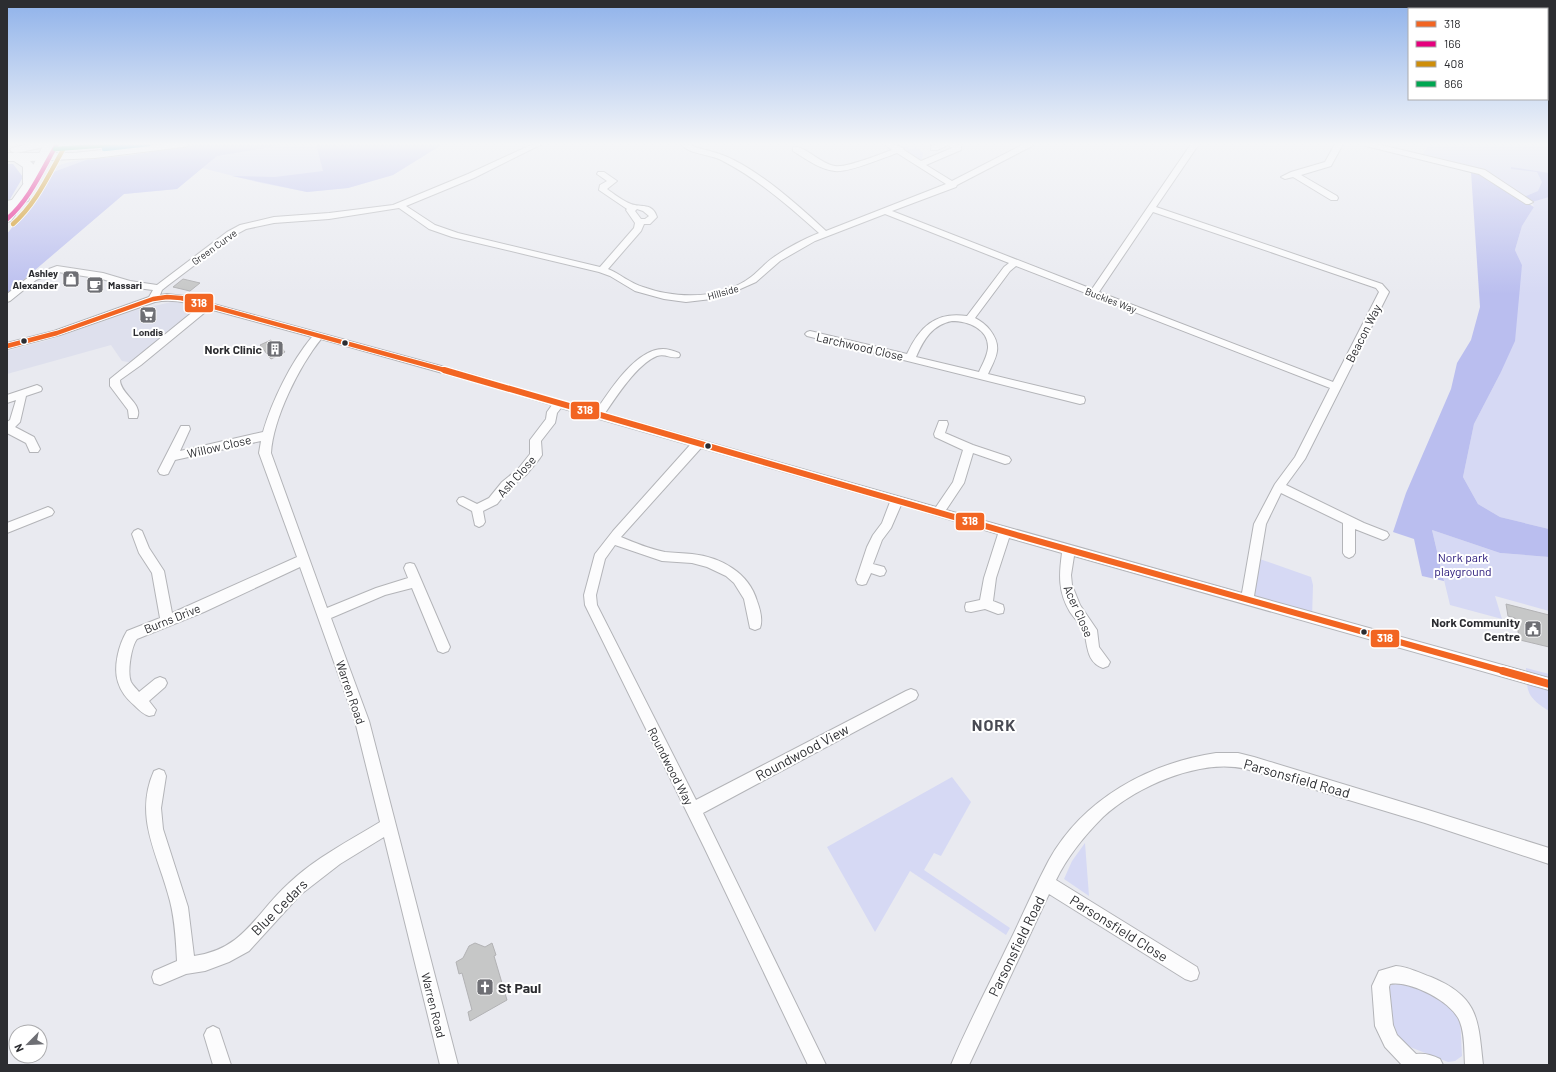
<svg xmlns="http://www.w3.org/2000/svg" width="1556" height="1072" viewBox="0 0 1556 1072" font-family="Barlow,sans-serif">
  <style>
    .built { fill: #dee0ed }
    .green { fill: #d6d9f4 }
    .forest { fill: #babeef }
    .building { fill: #c6c7c7; stroke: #b2b2b4 }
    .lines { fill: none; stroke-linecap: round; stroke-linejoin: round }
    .minor-casing { stroke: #b3b4b8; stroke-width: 2 }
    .major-casing { stroke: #b3b4b8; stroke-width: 2 }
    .highway-casing { stroke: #b3b4b8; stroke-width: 2 }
    .minor { fill: #fcfcfd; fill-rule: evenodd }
    .major { fill: #fcfcfd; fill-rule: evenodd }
    .highway { fill: #fcfcfd; fill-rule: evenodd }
    .bus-1-far2-casing { stroke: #fff; stroke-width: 6 }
    .bus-1-far1-casing { stroke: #fff; stroke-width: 9 }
    .bus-1-casing { stroke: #fff; stroke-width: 11 }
    .bus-2-casing { stroke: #fff; stroke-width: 6 }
    .bus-3-casing { stroke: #fff; stroke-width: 6 }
    .bus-4-casing { stroke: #fff; stroke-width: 6 }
    .bus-5-casing { stroke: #fff; stroke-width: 6 }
    .bus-1-far2 { stroke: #f26522; stroke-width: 4.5 }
    .bus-1-far1 { stroke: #f26522; stroke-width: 6 }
    .bus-1 { stroke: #f26522; stroke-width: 8 }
    .bus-2 { stroke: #e5007d; stroke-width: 4.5 }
    .bus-3 { stroke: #ce8e0a; stroke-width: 4.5 }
    .bus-4 { stroke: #00a651; stroke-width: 4.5 }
    .bus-5 { stroke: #00a9ce; stroke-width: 4.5 }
    .bus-dot { fill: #2c2d31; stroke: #fff; stroke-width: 1.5 }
    .labels { text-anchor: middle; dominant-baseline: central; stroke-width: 4; stroke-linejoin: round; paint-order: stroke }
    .far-street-label { font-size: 10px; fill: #2c2d31; stroke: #fff }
    .far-poi-label { font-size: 10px; font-weight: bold; fill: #2c2d31; stroke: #fff; text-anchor: end }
    .street-label { font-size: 12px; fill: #2c2d31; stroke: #fff }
    .poi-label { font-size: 12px; font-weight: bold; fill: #2c2d31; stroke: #fff; text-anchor: end }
    .park-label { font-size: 12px; fill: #251578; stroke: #fff }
    .near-street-label { font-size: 14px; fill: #2c2d31; stroke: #fff }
    .near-poi-label { font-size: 14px; font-weight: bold; fill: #2c2d31; stroke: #fff; text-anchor: start }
    .district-label { font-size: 16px; font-weight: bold; letter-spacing: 1px; fill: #484a53; stroke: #fff }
    .line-badge { stroke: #fff; stroke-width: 1.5 }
    .badge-label { font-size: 11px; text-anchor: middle; font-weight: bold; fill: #fff }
  </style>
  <rect width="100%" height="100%" fill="#e9eaf0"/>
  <path class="built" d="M176,301L203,306L135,363L122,361L111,345L7,374V351L52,339L136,310Z"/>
  <path class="green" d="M200,144H443L393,175L348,188L307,192L261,183L202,168L177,189L124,194L7,293V234L28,207L49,171C69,156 109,159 133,155C155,152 178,147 200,144Z
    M901,144H907L904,145L910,149L916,147L923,153L922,159H919L897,146Z
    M1430,144H1549V529L1500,517L1478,504L1463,477L1474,424L1500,374L1522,265L1515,250L1522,226L1534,207L1532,202L1484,171L1461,163L1423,154Z
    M1432,530L1500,553L1549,557V611L1495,596L1502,619L1450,605Z
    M1254,557L1311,577L1313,585L1312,618L1247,599Z
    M1526,668L1549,674V711C1527,697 1527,693 1526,668Z
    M952,777L971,802L941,856L934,853L924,870L1010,928L1006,935L910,871L875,932L827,847Z
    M1085,843L1089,896L1064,879L1072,861Z
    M1401,983L1436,994L1460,1017L1462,1056L1455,1061L1448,1062L1405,1045L1392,1030L1388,991L1391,985Z"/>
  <path class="forest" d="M200,144H288L217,156L177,189L124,194L7,294V234L28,207L48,174L86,160L132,155Z
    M316,144H335L338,146L344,144H443L393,175L348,188L307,192L232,176L275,177L323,171Z
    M7,164H13L23,177L9,201L7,202Z
    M1511,167L1549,173V197L1532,202L1524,197L1538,191L1542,182L1537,172L1511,169Z
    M1471,172L1480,174L1534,207L1522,226L1515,250L1522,265L1515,341L1500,374L1474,424L1463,477L1478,504L1500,517L1549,529V557L1500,553L1432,530L1444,581L1422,576L1414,539L1393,532L1406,493L1451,389L1457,363L1471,340L1480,307Z"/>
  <path class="building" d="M183,279L200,283L190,291L173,287Z
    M271,340L274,344L276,343L280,346L285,352L271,359L260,345Z
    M1506,604L1549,615V647L1520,640L1515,618L1508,616Z
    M475,943L485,947L492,943L496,955L494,956L507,1000L470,1021L468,1012L472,1010L462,973L459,974L456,962L463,958L469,946Z"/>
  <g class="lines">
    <g class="minor-casing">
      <path id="minor" d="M533,144H542L474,178L406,206L435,225L458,233L600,267L634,228L635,223L626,210L627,209L599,190L600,185L607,181L597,174L598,172H604L617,181L607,189C614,194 623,201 631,204C641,208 652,202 657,217L650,224H644L641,231L608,269C620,274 630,283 643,287C676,299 721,300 751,277C759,271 765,263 774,257C787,248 804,239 819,233C790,207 758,179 723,161C712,154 689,155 681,144C689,144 694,147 702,149C710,151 718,153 725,156C759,170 799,206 826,231L946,184L897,153C883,158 848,173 835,171C819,169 806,159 793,151V147C804,145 822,165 835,166C847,168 880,154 892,150L884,144H893L903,148L904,150L921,161L952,148L948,145L937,150H931V146C940,143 952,141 961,146V150L926,165L952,181L1024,144H1033L1032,146L957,185L956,187L892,211L1092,289L1191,144H1199L1156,207L1382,284L1389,292L1305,459L1286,485L1364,523L1387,532L1389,535L1387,538L1383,540L1355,529V553L1353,556L1349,558L1345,556L1343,553V523L1281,493L1266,524L1254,596L1549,678V690L1074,556L1071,575L1072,585L1080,605L1097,630L1099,647L1110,662L1108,666L1103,668C1086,662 1088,645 1084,632C1081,625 1074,618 1070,612C1058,592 1059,575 1062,553L1009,538L996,578L993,601L1003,605L1004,609L1003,613L998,614L985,609L971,612L966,611L965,607L966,603L980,600L984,578L998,534L901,505L891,528L882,540L873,564L884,567L886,571L884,575L880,576L871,573L866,584L862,585L858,584L856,580L867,547L873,535L882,523L890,502L701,448L621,537C635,543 650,549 665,552C674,553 683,553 692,554C721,557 749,573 757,601C760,609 763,620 760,628L755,630L750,628L744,599L734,583L726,576L707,567L692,563L662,561L615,545L605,559L596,595L597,605L696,800L906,691L911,689L916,691L918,695L916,699L703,813L826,1065H808L704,847L585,605L584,595L595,554L613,531L690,445L561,408L557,413L555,423L541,441L542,455L540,458L526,475L510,488L497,504L483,511L485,522L483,525L479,527L475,525L472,511L459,504L457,501L459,498L463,497L477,504L489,498L502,482L518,469L530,454V440L546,419L547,412L552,405L471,381L321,339C299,366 273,419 271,453L327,608L376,588L408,578L404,568L406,564L410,563L414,564L416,568L450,647L448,651L443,653L438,651L412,588L385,595L331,618L369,721L458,1065H440L384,837L340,864L300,895L249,951L229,962L205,971L186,974L160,985L154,983L152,977L154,971L177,961C176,941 175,921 170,901C159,856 133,818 154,771L159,769L164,771L166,776L161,808L163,829L188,907L194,956C244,949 255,914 288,884C315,858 349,841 380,822L355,721L300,567L204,612L137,639C131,647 127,673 131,682C133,686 137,689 139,692L155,679L160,677L165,679L167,683L165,687L149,701L156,710L154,715L149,716C143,714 139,710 134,705C127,699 121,692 118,682C113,667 119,644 127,631L160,618L152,573L139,553L132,534L134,531L138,529L142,531L149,548L164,571L172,613L297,557L259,453L261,441L175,460L168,474L164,475L160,474L158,471L181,426H189L190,429L180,451L263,432C272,401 291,362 312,337L209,309L141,365L120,380C120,394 144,404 137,418H129L128,410L110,386V379L200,306C184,302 171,299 155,302L60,335L7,349V343L54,331L149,297L153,290L129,287L102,279L58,272L36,280L10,301L7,302V294L30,276L57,266L103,273L130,281L157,285L227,232L240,225L274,217L329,213L393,205L468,174ZM399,208L429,229L452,237L599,272L610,276L635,291L664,299L686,302L720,298L756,282L780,261L815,241L885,214L1009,263L1004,267L967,316C935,311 919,328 907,354L810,331L807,332L805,334L807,336L1080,404L1084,403L1085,400L1084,397L988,374C996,357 1003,347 990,330C986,325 981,321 975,318L1010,271L1016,266L1330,388L1295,457L1275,484L1254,524L1242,593L946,510L964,483L973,453L1005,464L1009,463L1011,460L1009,457L973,445L945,433L948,424L947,421H939L934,434L935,437L963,450L953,482L936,507L605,413C617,396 637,364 657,356C665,353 671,359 679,357L680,355L679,353C674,351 668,349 663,349C636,349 610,390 596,411L474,375L184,296L167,294L160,295L162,290L167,286L233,236L246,229L274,223L329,219ZM637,209L643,211L649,216L645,219H641L635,211ZM1153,212L1376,288L1379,292L1333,382L1099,292ZM952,321C968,321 989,329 988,348C987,357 982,365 979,372L916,357C924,339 932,325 952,321Z
        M1335,144H1343L1331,166L1301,175L1337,196L1338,198L1337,200H1331L1293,177L1285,179L1281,177L1291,172L1325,162Z
        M1365,144H1377L1485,170L1533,202L1529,204H1526L1479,174L1366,146Z
        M25,197L29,199L28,201L7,206V201Z
        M37,385L41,387L42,389L41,391L26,396L20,422L15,427L34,437L40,449L38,452H30L26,443L7,433V422L10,420L16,400L7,403V395Z
        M48,507L52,509L54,512L52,515L7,533V523Z
        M1216,753H1238L1254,757L1425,809L1549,848V864L1425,823L1246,769C1201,758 1137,786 1103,817C1085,835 1067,857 1056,880L1197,967L1199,973L1197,979L1191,981L1185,979L1049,894L969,1065H951C968,1024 989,985 1008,945C1022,917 1034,888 1049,860C1083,799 1149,763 1216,753Z
        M1396,966C1408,967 1420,973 1431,977C1479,997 1478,1019 1483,1065H1465C1464,1051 1465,1035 1460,1022C1453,1002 1410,980 1390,984L1389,987L1393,1025L1397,1035L1416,1054C1425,1053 1432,1055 1440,1059L1443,1065H1402L1385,1047L1375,1026L1372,986L1379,971Z
        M213,1026L219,1029L231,1065H213L204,1035L207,1029Z"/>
    </g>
    <g class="major-casing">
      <path id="major" d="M44,144H54L34,183L14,212L15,215L11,221L7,222V207L24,183Z"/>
    </g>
    <g class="highway-casing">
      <path id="highway" d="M30,144H51L49,146L16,153L12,152L10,150L12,148Z
        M162,144H189L187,146L183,147L95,158L30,161L35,166V183L33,186H25L23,183V167L14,161H7V153H73Z"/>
    </g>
    <use href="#minor" class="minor"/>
    <use href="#major" class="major"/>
    <use href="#highway" class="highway"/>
    <g class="bus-1-far2-casing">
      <path id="bus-1-far2" d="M7,346L57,333L153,299L167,297L181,298L448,371"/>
    </g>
    <g class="bus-1-far1-casing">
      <path id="bus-1-far1" d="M444,370L1027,538L1507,672"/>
    </g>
    <g class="bus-1-casing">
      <path id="bus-1" d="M1503,671L1549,684"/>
    </g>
    <g class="bus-2-casing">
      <path id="bus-2" d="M7,219C30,199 42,170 57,144"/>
    </g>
    <g class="bus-3-casing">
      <path id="bus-3" d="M13,224C36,204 49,174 64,148"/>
    </g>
    <g class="bus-4-casing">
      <path id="bus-4" d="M56,148L55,149L123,144"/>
    </g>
    <g class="bus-5-casing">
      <path id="bus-5" d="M104,149L149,144"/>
    </g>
    <use href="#bus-1-far2" class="bus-1-far2"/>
    <use href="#bus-1-far1" class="bus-1-far1"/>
    <use href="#bus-1" class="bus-1"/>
    <use href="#bus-2" class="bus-2"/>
    <use href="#bus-3" class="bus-3"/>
    <use href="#bus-4" class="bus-4"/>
    <use href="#bus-5" class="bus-5"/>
  </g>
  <linearGradient id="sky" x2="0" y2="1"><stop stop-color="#8fb2ea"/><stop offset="0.49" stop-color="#f5f6f8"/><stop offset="1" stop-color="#f5f6f8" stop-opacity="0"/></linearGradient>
  <rect width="1556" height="294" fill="url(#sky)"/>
  <defs>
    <g id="shop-square" transform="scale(0.9)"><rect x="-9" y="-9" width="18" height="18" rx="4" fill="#6e6f74" stroke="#fff"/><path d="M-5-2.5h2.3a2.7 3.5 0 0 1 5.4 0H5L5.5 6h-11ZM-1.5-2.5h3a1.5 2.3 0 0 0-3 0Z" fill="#fff"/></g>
    <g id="cafe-square" transform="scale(0.9)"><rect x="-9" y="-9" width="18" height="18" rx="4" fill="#6e6f74" stroke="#fff"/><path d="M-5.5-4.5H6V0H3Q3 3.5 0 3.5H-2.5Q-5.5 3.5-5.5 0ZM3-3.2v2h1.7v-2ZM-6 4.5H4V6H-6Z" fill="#fff"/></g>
    <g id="supermarket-square" transform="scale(0.9)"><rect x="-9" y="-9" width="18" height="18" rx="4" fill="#6e6f74" stroke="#fff"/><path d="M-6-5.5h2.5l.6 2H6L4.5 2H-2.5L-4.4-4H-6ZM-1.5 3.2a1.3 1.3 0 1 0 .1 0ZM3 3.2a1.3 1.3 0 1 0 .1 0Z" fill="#fff"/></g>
    <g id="building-square" transform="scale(0.9)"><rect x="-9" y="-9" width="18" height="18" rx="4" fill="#6e6f74" stroke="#fff"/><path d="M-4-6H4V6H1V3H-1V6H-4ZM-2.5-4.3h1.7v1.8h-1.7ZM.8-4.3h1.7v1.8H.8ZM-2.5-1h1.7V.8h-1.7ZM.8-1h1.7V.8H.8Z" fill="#fff"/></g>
    <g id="civic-square" transform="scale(0.9)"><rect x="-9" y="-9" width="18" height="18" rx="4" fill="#6e6f74" stroke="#fff"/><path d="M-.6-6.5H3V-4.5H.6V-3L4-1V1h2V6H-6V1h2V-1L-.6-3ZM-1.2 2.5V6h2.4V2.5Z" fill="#fff"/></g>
    <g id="church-square" transform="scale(0.9)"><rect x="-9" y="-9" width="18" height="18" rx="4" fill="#6e6f74" stroke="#fff"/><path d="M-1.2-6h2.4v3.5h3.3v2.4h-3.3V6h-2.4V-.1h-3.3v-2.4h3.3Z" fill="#fff"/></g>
  </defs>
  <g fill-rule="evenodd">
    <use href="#shop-square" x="71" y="279"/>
    <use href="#cafe-square" x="95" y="285"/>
    <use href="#supermarket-square" x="148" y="315"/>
    <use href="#building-square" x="275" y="349"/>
    <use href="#civic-square" x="1533" y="629"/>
    <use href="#church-square" x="485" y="987"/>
  </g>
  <g class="bus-dot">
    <circle cx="24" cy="341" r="3.5"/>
    <circle cx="345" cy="343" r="3.5"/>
    <circle cx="708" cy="446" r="3.5"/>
    <circle cx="1364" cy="632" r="3.5"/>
  </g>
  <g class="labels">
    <g class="far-street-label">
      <text transform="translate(214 247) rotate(-36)">Green Curve</text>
      <text transform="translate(723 292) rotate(-16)">Hillside</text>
      <text transform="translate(1111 300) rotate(21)">Buckles Way</text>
    </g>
    <g class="far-poi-label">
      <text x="58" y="273">Ashley<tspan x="58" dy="12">Alexander</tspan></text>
      <text x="108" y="285" text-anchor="start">Massari</text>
      <text x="148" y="332" text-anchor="middle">Londis</text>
    </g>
    <g class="street-label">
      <text transform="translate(1363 333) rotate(-63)">Beacon Way</text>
      <text transform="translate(860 346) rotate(13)">Larchwood Close</text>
      <text transform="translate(219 446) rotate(-13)">Willow Close</text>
      <text transform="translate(516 476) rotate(-48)">Ash Close</text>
      <text transform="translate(1079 611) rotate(66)">Acer Close</text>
      <text transform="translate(172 618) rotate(-22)">Burns Drive</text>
      <text transform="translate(351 692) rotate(71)">Warren Road</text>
      <text transform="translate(671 766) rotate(63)">Roundwood Way</text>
      <text transform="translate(434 1005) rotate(76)">Warren Road</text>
    </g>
    <g class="poi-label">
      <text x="262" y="349">Nork Clinic</text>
      <text x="1520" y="622">Nork Community<tspan x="1520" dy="14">Centre</tspan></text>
    </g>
    <g class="park-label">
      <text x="1463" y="557">Nork park<tspan x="1463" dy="14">playground</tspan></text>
    </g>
    <g class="near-street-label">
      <text transform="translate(802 752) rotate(-28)">Roundwood View</text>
      <text transform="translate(1297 778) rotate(16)">Parsonsfield Road</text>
      <text transform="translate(279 907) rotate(-45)">Blue Cedars</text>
      <text transform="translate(1119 928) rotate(32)">Parsonsfield Close</text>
      <text transform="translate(1016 946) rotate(-64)">Parsonsfield Road</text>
    </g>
    <g class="near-poi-label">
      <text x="498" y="987">St Paul</text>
    </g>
    <g class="district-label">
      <text x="994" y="724">NORK</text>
    </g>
  </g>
  <g class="line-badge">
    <rect x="184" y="293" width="30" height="20" rx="4" fill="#f26522"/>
    <rect x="570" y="401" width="30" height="19" rx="4" fill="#f26522"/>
    <rect x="955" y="512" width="30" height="19" rx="4" fill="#f26522"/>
    <rect x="1370" y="629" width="30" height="19" rx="4" fill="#f26522"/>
  </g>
  <g class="badge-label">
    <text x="199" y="307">318</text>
    <text x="585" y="414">318</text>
    <text x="970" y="525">318</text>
    <text x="1385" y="642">318</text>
  </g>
  <rect width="1556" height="1072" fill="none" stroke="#2c2d31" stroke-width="16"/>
  <rect x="1408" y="8" width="140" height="92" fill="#ffffff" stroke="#ababad"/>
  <rect x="1416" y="21" width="20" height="6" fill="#f26522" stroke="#ababad"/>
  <text x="1444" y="28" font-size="12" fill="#2c2d31">318</text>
  <rect x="1416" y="41" width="20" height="6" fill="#e5007d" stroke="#ababad"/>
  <text x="1444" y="48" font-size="12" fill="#2c2d31">166</text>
  <rect x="1416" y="61" width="20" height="6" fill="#ce8e0a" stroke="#ababad"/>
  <text x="1444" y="68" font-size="12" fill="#2c2d31">408</text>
  <rect x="1416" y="81" width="20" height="6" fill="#00a651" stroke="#ababad"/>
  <text x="1444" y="88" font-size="12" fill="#2c2d31">866</text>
  <g transform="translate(28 1044) rotate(246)"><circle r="19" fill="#ffffff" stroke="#ababad"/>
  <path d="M0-3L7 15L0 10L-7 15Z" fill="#6e6f74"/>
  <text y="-6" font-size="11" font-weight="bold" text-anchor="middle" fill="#2c2d31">N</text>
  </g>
</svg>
